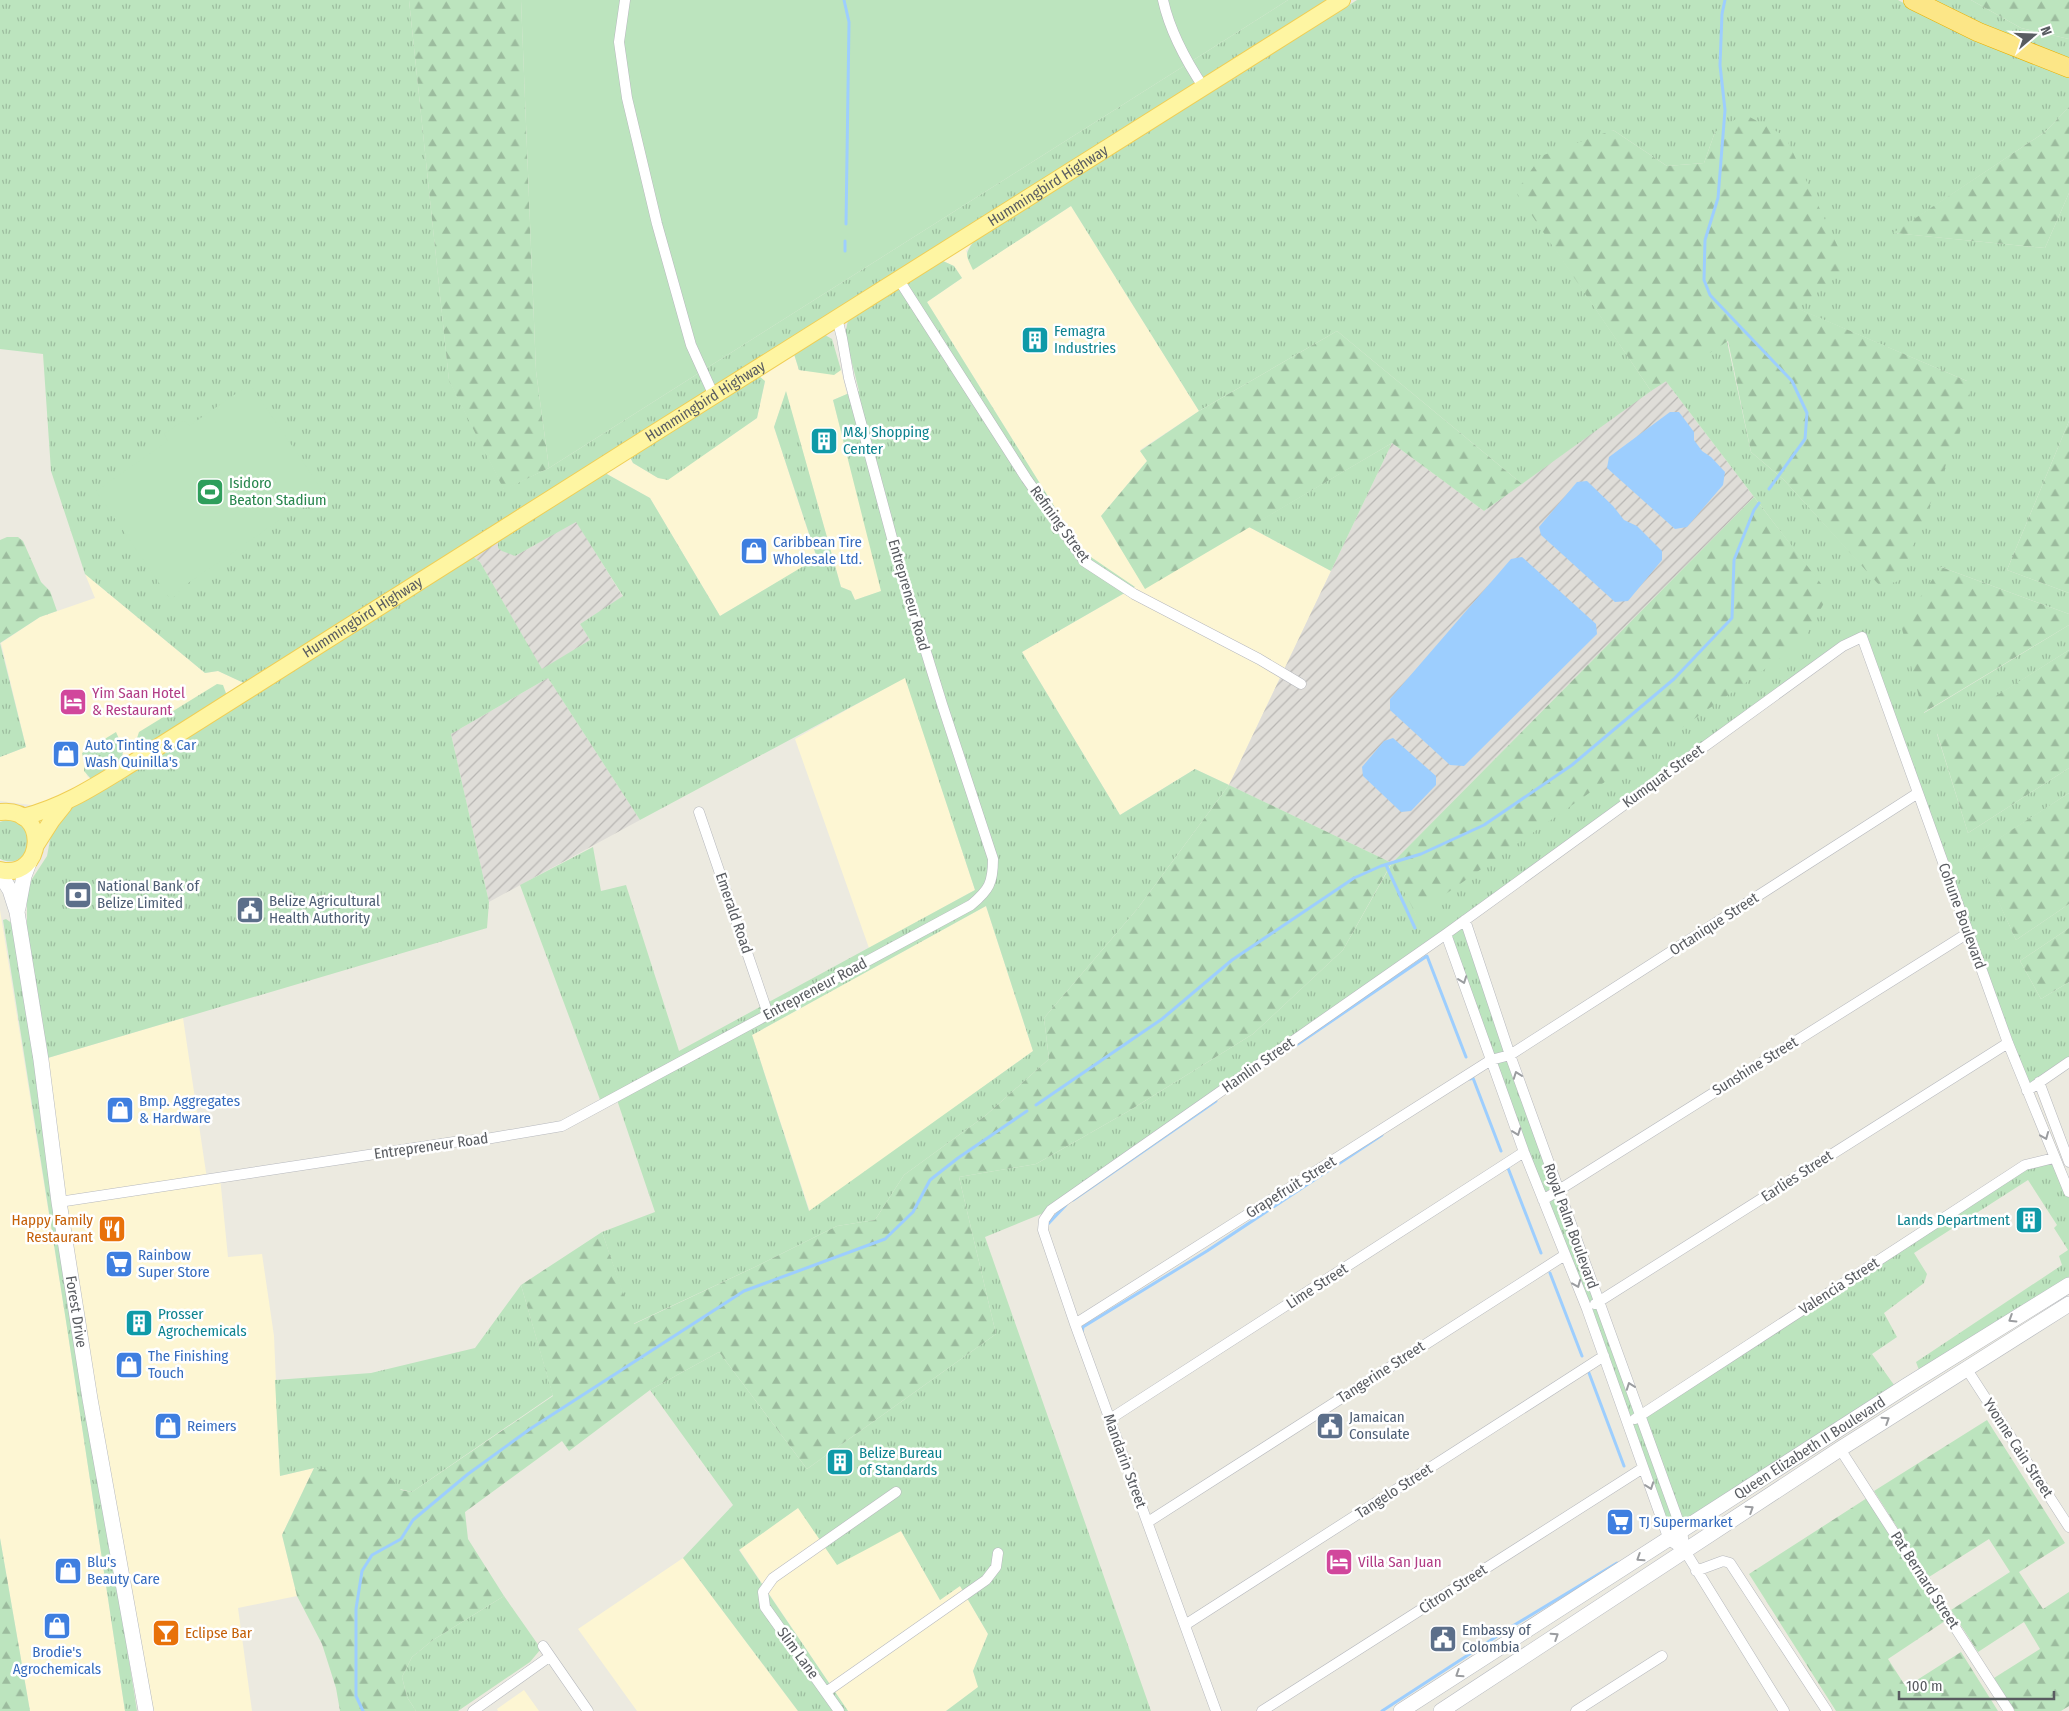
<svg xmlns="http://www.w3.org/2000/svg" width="2069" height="1711" viewBox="0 0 2069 1711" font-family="'Fira Sans Condensed',sans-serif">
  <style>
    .commercial { fill: #fdf6d3 }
    .industrial { fill: url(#industrial-furrows) }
    .grass { fill: url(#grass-tufts); fill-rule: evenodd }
    .forest { fill: url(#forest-firs) }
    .park { fill: #bce4be }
    .water { fill: #9dcefe }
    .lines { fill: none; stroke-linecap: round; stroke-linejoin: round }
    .stream { stroke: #9dcefe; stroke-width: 3 }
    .street-casing { stroke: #b6b8bd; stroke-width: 11 }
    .secondary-casing { stroke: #b6b9bf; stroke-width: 16 }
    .primary-casing { stroke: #f0ce55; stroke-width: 18 }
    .highway-casing { stroke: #eab002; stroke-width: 20 }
    .street { stroke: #fff; stroke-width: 10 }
    .secondary { stroke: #fff; stroke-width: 15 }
    .primary { stroke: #fef5a2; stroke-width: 16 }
    .highway { stroke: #fce687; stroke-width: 19 }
    .oneway { stroke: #9b9da0 }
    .labels { text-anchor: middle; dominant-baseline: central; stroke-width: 5; stroke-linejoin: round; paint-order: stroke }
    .street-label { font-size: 15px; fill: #595c61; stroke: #fff }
    .culture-label { font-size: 15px; fill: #0d838f; stroke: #fff; text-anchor: start }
    .leisure-label { font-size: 15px; fill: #27864d; stroke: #fff; text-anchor: start }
    .shop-label { font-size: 15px; fill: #366cbe; stroke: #fff; text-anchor: start }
    .hotel-label { font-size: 15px; fill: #b23c85; stroke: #fff; text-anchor: start }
    .service-label { font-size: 15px; fill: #4e5e75; stroke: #fff; text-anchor: start }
    .food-label { font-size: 15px; fill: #c56008; stroke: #fff; text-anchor: end }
  </style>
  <defs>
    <pattern id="industrial-furrows" width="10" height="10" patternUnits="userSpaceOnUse" patternTransform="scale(1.25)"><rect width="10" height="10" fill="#dfddd8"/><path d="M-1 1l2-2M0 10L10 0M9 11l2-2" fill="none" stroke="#b8b6b3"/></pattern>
    <pattern id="grass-tufts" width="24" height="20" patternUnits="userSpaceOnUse" patternTransform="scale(1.25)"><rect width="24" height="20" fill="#bce4be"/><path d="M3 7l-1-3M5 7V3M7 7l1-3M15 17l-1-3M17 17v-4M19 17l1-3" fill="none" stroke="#9cbc9e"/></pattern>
    <pattern id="forest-firs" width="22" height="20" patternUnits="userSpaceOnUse" patternTransform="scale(1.25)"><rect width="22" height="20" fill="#bce4be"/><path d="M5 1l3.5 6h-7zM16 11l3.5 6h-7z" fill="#9cbc9e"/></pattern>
  </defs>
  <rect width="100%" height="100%" fill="#eceae0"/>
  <path class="commercial" d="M1071,206L1199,411L1140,450L1147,461L1101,516L1145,588L1249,527L1331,571L1229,785L1195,769L1120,815L1022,652L1135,587L1082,551L927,302L962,278L954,266L943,261L974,241L966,251L974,269Z
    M794,354L799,370L834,374L841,370L847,394L833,400L882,591L855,600L851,591L841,587L786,392L774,427L817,559L720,616L650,498L605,473L630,457L633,463L658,478L668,479L757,418L765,382L759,376Z
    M85,574L205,673L218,671L246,684L140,743L145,746L123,758V748L82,753L87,776L91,779L39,806L0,801V757L26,747L1,643L40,617L95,598Z
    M905,677L975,890L869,948L795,739Z
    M986,906L1033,1051L810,1212L752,1035Z
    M0,910L66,1321L125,1711H30L0,1538Z
    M183,1018L207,1179L220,1177L228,1257L262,1254L274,1336L280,1476L314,1468L282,1535L297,1596L238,1608L252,1711H146L41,1060Z
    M798,1508L901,1531L940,1600L960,1586L988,1634L973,1671L979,1687L946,1711H848L739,1549Z
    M683,1558L798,1711H637L578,1629Z
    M524,1690L539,1711H498L497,1709Z"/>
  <path class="industrial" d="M1665,380L1754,497L1392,863L1229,785L1392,443L1484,511Z
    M576,521L623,597L580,624L590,640L542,670L480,562L472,556L498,540L515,556Z
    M548,678L640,820L489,902L451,734Z"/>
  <path class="grass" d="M0,0H409L449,380L504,489L549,468L1288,0H1327L246,684L218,671L205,673L85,574L51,471L43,354L0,349Z
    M1357,0H1898L1950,28L2069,76V107L2045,132L1894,233L2045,248L2069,193V421L2007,570L2069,593V614L1941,567L1924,713L2069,625V650L1937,734L1968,833L2069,768V793L1977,853L2016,940L2069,904V928L2020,961L2041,999L2069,982V1062L2027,1091L1862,637L1465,920L1640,1416L2025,1165L2054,1158L2069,1192V1277L1919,1370L1916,1362L2062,1265L2059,1256L2068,1250L2054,1228L2057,1225L2028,1180L1914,1253L1927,1274L1924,1283L1884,1313L1897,1337L1872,1354L1894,1385L1669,1540L1446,934L1051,1210L985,1237L1151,1711H946L978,1687L973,1671L988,1634L960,1586L940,1600L901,1531L837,1565L798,1508L739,1550L848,1711H798L683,1558L733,1505L650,1390L719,1352L807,1469L996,1334L959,1177L1036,1164L1127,1112L1253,1034L1343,950L1392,863L1416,914L1828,594L1665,380L1727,341L1751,452L1784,480L1880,585L1967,381L1796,308L1715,132L1704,163L1667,166L1613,130L1517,192L1651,391L1522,484L1337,331L1199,411L1071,206L973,270C966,255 964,255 974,241Z
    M1931,0H1971L2021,28L2069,39V60L2003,36Z
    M943,261L954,266L962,278L927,302L1082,551L1135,587L1022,652L1120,815L1195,769L1229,785L1138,908L1044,1018L1049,1059L985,1116L904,1175L875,1220L837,1226L757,1266L633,1324L602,1232L655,1212L616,1097L602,1105L520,885L593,847L601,891L626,885L679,1051L975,890L905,678L640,820L548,678L451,734L489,902L487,928L41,1060L27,970V899L28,889L32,879L47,856L51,835L68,810L472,556L480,562L542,669L590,640L580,624L623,596L576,522L515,556L502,551L498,548V540L605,473L650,498L720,616L817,558L774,427L786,391L841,587L851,591L855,600L881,591L833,400L847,394L859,391L845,335L848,320ZM986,906L1033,1051L809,1211L752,1035Z
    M825,335L832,339L841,370L834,375L799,370L794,354Z
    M759,376L765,381L757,418L668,480L658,478L633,463L630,457Z
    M1392,443L1331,571L1249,527Z
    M0,643L26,747L0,757Z
    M217,684L223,685L227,696L145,746L137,738L139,732Z
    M116,732L123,748L122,759L91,779L84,771L85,764L82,753Z
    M6,820C42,820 31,873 0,859V822Z
    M6,919L13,924L137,1711H125L66,1321L3,920Z
    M521,1285L553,1395L412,1492L314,1468L280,1476L275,1380L371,1373L475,1348Z
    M504,1596L539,1646L540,1650L530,1662L458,1711H416L407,1697L402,1677L412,1657L433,1640Z"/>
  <path class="forest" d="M409,0H521L536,371L549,468L504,490L449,381Z
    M1971,0H2069V39L2021,28Z
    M2069,107V193L2045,248L1893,233L2045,132Z
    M1744,114L1785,136L1848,268L1797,308L1967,381L1971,403L1899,581L1880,586L1784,480L1751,452L1728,341L1651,391L1516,192L1541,156L1613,130L1667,166L1704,163L1715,132Z
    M1337,331L1522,484L1484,511L1392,443L1145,589L1101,516L1147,461L1140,451L1199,411Z
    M2069,421V593L2007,570Z
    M1754,497L1829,594L1802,643L1416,915L1391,864L1343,950L1253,1034L1127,1112L1036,1164L959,1177L996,1334L807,1469L719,1352L650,1390L569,1451L562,1441L465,1512L468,1539L504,1596L433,1640L412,1657L402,1677L407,1697L416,1711H340L336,1688L322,1644L297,1596L282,1535L314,1468L390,1477L401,1490L412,1492L553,1396L521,1285L602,1232L634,1324L757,1266L837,1226L875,1220L904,1175L985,1116L1049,1059L1044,1018L1138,908L1229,785L1392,863Z
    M7,537H18L23,541L41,582L50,591L57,611L40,617L0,643V540Z
    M1941,567L2069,614V625L1923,713L1901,625Z
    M2069,650V768L1968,833L1937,733Z
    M2069,793V904L2016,940L1976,853Z
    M2069,928V982L2041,999L2020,961Z
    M1987,1420L2065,1543L2019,1572L2043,1609L2069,1592V1706L2061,1711H2015L1994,1678L2040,1649L2024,1622L1978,1652L1951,1610L2010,1572L1989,1539L1929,1577L1874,1491Z
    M1867,1498L1945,1621L1888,1659L1906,1687L1961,1652L1998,1711H1836L1749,1574Z
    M0,1538L30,1711H0Z"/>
  <path class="park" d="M521,0H1288L549,468L536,371Z
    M250,384L324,493L300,509L299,507L178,590L180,593L170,599L96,491L168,441L164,434L184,420L189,426Z"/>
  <path class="water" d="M1670,412H1679L1694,432V440L1702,451L1711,457L1725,472L1723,485L1687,527L1675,529L1607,468L1609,457Z
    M1587,481L1613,506L1624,520L1637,526L1662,551V560L1628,601L1615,602L1541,535L1539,527L1577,482Z
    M1522,557L1596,624L1597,634L1464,766L1450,765L1390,710V699L1511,559Z
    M1393,738L1436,776V785L1411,811L1401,812L1363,776L1362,767L1384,741Z"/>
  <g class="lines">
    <path class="stream" d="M844,0L849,22L846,224
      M1725,0L1722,14L1720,65L1725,110L1718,198L1705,240L1704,280L1710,295L1792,381L1807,413L1805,439L1769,489
      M845,251V241
      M1386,865L1415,928
      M1295,1046L1427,956L1466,1057
      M1470,1079L1473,1078L1501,1151
      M1036,1105L1162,1019L1232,960L1354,878L1381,866L1421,854L1484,825L1572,765L1674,679L1732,618L1734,560L1754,510L1759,503
      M1508,1168L1541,1253
      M1073,1200L1216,1101
      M1048,1224L1066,1205
      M1550,1273L1582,1356
      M1082,1333L1083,1327L1207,1251L1382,1135
      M1589,1373L1624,1466
      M363,1711L356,1696V1609L362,1571L372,1555L401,1539L413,1520L468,1474L530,1429L744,1291L885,1239L913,1212L930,1180L958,1158L1027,1111
      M1382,1711L1511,1627L1617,1563"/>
    <g class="street-casing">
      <path id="street" d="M625,0L619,42L627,98L657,224L691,345L714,396
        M1163,0C1170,32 1186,61 1204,88
        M899,280L1026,478L1085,562L1134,594L1259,659L1301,684
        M699,812L768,1014
        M1465,920L1510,1055L1682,1531L1685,1551L1784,1711
        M1446,934L1524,1152L1587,1309L1669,1540L1685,1551
        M2039,1082L2069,1162
        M2027,1091L2069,1062
        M1543,1200L1968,933
        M59,1202L454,1142L486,1139L562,1126L971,905C989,890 993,883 993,859L942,704L899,564L849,378L842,338L837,318
        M1595,1304L2008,1043
        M1075,1324L1491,1060L1510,1055L1918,793
        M1966,1368L2069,1527
        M1110,1419L1524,1152
        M1635,1419L2025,1165L2054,1158
        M1840,1449L2009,1711
        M1148,1522L1565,1255
        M1696,1571L1723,1561L1730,1563L1827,1711
        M1185,1625L1604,1356
        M543,1646L588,1711
        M826,1692L986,1580L996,1567L998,1553
        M473,1711L549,1657
        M839,1711L765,1607L763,1592L773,1578L896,1492
        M1216,1711L1075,1324L1043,1230L1044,1220L1051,1210L1446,934L1843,646L1862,637L2008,1043L2069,1192
        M1262,1711L1643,1468
        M1576,1711L1662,1656"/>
    </g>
    <g class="secondary-casing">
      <g id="secondary">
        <path id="s1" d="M0,874L10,890L17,912L41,1060L59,1202L90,1399L146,1711"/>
        <path d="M18,908L24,876L30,860"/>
        <path id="s2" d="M1401,1711L1906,1386L2069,1285"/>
        <path d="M1441,1711L1840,1449L2069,1304"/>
      </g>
    </g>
    <g class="primary-casing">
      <g id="primary">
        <path d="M0,812C51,806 44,881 0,870"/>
        <path id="s3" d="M23,817C67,806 101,782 139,759C539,504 941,254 1342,0"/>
        <path d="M36,845L52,820L64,805"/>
      </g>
    </g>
    <g class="highway-casing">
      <path id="highway" d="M1913,0L1978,32L2069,68"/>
    </g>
    <use href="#street" class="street"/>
    <use href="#secondary" class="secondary"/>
    <use href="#primary" class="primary"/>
    <use href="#highway" class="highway"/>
  </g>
  <defs><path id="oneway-chevron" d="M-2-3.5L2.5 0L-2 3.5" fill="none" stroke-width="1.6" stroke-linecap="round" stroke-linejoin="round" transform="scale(1.25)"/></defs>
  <g class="oneway">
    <use href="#oneway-chevron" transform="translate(1463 980) rotate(70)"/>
    <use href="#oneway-chevron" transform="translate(1517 1075) rotate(-110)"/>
    <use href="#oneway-chevron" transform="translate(1517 1132) rotate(70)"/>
    <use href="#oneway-chevron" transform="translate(2045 1136) rotate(68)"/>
    <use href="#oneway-chevron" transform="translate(1577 1284) rotate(68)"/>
    <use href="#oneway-chevron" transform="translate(2012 1319) rotate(148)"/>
    <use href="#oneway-chevron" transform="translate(1630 1386) rotate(-110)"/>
    <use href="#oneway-chevron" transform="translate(1886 1420) rotate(-33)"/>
    <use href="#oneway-chevron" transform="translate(1650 1486) rotate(70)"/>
    <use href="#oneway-chevron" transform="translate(1750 1509) rotate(-33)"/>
    <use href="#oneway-chevron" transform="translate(1640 1558) rotate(147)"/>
    <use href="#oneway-chevron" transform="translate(1555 1636) rotate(-33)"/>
    <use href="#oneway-chevron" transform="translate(1459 1674) rotate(147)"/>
  </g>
  <defs>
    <g id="building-square" transform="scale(1.4375)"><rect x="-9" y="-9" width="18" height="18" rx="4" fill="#0f9aa8" stroke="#fff"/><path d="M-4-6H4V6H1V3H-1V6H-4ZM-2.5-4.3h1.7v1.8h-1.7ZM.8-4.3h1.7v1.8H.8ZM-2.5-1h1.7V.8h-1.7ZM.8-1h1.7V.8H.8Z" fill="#fff"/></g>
    <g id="stadium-square" transform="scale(1.4375)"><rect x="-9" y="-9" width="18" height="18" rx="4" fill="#2e9e5b" stroke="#fff"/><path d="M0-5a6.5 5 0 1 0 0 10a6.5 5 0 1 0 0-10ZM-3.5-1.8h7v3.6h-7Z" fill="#fff"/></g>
    <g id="shop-square" transform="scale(1.4375)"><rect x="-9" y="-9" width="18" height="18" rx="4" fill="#3f7fe0" stroke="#fff"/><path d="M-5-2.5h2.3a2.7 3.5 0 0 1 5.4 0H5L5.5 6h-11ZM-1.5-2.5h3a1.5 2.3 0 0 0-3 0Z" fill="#fff"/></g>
    <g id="hotel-square" transform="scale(1.4375)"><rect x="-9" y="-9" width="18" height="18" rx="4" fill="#d1479c" stroke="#fff"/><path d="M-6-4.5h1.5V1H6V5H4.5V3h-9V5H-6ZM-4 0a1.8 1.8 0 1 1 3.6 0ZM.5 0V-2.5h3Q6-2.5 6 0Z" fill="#fff"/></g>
    <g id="bank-square" transform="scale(1.4375)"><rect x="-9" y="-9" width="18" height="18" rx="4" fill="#5c6f8a" stroke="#fff"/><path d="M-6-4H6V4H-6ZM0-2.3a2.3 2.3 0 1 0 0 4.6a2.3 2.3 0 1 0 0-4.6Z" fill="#fff"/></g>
    <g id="civic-square" transform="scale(1.4375)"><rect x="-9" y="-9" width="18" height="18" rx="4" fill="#5c6f8a" stroke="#fff"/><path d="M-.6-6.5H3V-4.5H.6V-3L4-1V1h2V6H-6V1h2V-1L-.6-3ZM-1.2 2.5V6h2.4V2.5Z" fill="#fff"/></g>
    <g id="restaurant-square" transform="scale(1.4375)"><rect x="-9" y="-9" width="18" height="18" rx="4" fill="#e8710a" stroke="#fff"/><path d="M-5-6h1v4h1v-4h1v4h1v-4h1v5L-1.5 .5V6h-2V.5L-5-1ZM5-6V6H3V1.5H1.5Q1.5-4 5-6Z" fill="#fff"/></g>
    <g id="supermarket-square" transform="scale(1.4375)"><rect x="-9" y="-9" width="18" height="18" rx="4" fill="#3f7fe0" stroke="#fff"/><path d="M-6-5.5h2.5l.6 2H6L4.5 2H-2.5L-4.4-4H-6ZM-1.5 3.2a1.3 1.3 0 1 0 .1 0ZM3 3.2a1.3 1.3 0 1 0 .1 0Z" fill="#fff"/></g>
    <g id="bar-square" transform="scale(1.4375)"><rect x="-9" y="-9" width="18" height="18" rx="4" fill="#e8710a" stroke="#fff"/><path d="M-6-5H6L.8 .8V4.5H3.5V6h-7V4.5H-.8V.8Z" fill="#fff"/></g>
  </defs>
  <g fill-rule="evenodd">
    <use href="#building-square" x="1035" y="340"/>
    <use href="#building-square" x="824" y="441"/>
    <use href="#stadium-square" x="210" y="492"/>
    <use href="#shop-square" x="754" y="551"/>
    <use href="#hotel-square" x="73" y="702"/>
    <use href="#shop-square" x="66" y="754"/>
    <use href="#bank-square" x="78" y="895"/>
    <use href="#civic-square" x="250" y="910"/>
    <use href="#shop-square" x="120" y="1110"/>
    <use href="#building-square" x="2029" y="1220"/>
    <use href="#restaurant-square" x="112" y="1229"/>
    <use href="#supermarket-square" x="119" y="1264"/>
    <use href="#building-square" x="139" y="1323"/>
    <use href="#shop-square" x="129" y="1365"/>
    <use href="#shop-square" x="168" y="1426"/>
    <use href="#civic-square" x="1330" y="1426"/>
    <use href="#building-square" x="840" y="1462"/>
    <use href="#supermarket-square" x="1620" y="1522"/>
    <use href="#hotel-square" x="1339" y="1562"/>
    <use href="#shop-square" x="68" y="1571"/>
    <use href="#shop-square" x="57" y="1626"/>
    <use href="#bar-square" x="166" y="1633"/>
    <use href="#civic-square" x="1443" y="1639"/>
  </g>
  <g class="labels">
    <g class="street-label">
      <text stroke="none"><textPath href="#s3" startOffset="1205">Hummingbird Highway</textPath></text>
      <text stroke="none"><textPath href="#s3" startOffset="800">Hummingbird Highway</textPath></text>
      <text transform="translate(1060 524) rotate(54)">Refining Street</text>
      <text transform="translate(909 595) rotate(74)">Entrepreneur Road</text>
      <text stroke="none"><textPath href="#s3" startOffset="395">Hummingbird Highway</textPath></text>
      <text transform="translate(1663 776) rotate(-36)">Kumquat Street</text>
      <text transform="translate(734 913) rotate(71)">Emerald Road</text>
      <text transform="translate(1962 916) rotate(70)">Cohune Boulevard</text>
      <text transform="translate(1714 924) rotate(-33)">Ortanique Street</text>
      <text transform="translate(815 989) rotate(-28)">Entrepreneur Road</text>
      <text transform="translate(1258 1065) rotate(-35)">Hamlin Street</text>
      <text transform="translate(1755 1066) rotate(-32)">Sunshine Street</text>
      <text transform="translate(431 1146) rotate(-8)">Entrepreneur Road</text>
      <text transform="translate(1797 1176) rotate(-33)">Earlies Street</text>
      <text transform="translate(1291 1187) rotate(-32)">Grapefruit Street</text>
      <text transform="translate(1571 1226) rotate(70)">Royal Palm Boulevard</text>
      <text transform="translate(1317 1286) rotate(-33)">Lime Street</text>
      <text transform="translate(1839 1286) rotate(-33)">Valencia Street</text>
      <text stroke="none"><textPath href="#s1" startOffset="446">Forest Drive</textPath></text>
      <text transform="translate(1381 1372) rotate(-33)">Tangerine Street</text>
      <text stroke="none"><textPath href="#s2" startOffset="486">Queen Elizabeth II Boulevard</textPath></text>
      <text transform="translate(2018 1448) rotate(57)">Yvonne Cain Street</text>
      <text transform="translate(1125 1461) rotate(70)">Mandarin Street</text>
      <text transform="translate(1394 1491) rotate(-33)">Tangelo Street</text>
      <text transform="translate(1925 1580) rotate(57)">Pat Bernard Street</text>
      <text transform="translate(1453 1589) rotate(-33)">Citron Street</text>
      <text transform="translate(798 1653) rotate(54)">Slim Lane</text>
    </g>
    <g class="culture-label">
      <text x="1054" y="331">Femagra<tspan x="1054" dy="17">Industries</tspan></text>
      <text x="843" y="432">M&amp;J Shopping<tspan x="843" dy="17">Center</tspan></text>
      <text x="2010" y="1220" text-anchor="end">Lands Department</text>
      <text x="158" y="1314">Prosser<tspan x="158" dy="17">Agrochemicals</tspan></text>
      <text x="859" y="1453">Belize Bureau<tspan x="859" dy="17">of Standards</tspan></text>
    </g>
    <g class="leisure-label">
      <text x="229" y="483">Isidoro<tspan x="229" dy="17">Beaton Stadium</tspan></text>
    </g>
    <g class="shop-label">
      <text x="773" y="542">Caribbean Tire<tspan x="773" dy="17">Wholesale Ltd.</tspan></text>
      <text x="85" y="745">Auto Tinting &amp; Car<tspan x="85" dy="17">Wash Quinilla's</tspan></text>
      <text x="139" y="1101">Bmp. Aggregates<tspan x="139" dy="17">&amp; Hardware</tspan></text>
      <text x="138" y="1255">Rainbow<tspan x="138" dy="17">Super Store</tspan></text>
      <text x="148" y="1356">The Finishing<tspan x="148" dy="17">Touch</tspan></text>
      <text x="187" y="1426">Reimers</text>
      <text x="1639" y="1522">TJ Supermarket</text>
      <text x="87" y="1562">Blu's<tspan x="87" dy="17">Beauty Care</tspan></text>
      <text x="57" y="1652" text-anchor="middle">Brodie's<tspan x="57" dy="17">Agrochemicals</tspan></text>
    </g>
    <g class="hotel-label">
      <text x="92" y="693">Yim Saan Hotel<tspan x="92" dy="17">&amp; Restaurant</tspan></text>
      <text x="1358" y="1562">Villa San Juan</text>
    </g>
    <g class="service-label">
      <text x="97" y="886">National Bank of<tspan x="97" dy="17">Belize Limited</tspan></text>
      <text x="269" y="901">Belize Agricultural<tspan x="269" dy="17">Health Authority</tspan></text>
      <text x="1349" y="1417">Jamaican<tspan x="1349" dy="17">Consulate</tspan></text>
      <text x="1462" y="1630">Embassy of<tspan x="1462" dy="17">Colombia</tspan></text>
    </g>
    <g class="food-label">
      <text x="93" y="1220">Happy Family<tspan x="93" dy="17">Restaurant</tspan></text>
      <text x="185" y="1633" text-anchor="start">Eclipse Bar</text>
    </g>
  </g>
  <g transform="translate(2034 35) rotate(71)" stroke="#ffffff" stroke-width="4" paint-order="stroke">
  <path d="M0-4L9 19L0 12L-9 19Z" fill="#595c61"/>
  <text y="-8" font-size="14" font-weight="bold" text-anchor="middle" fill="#595c61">N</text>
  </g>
  <path d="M1899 1691v8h155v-8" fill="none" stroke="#595c61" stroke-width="2.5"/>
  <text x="1906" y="1691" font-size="15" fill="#595c61" stroke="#ffffff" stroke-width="4" paint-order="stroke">100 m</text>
</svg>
